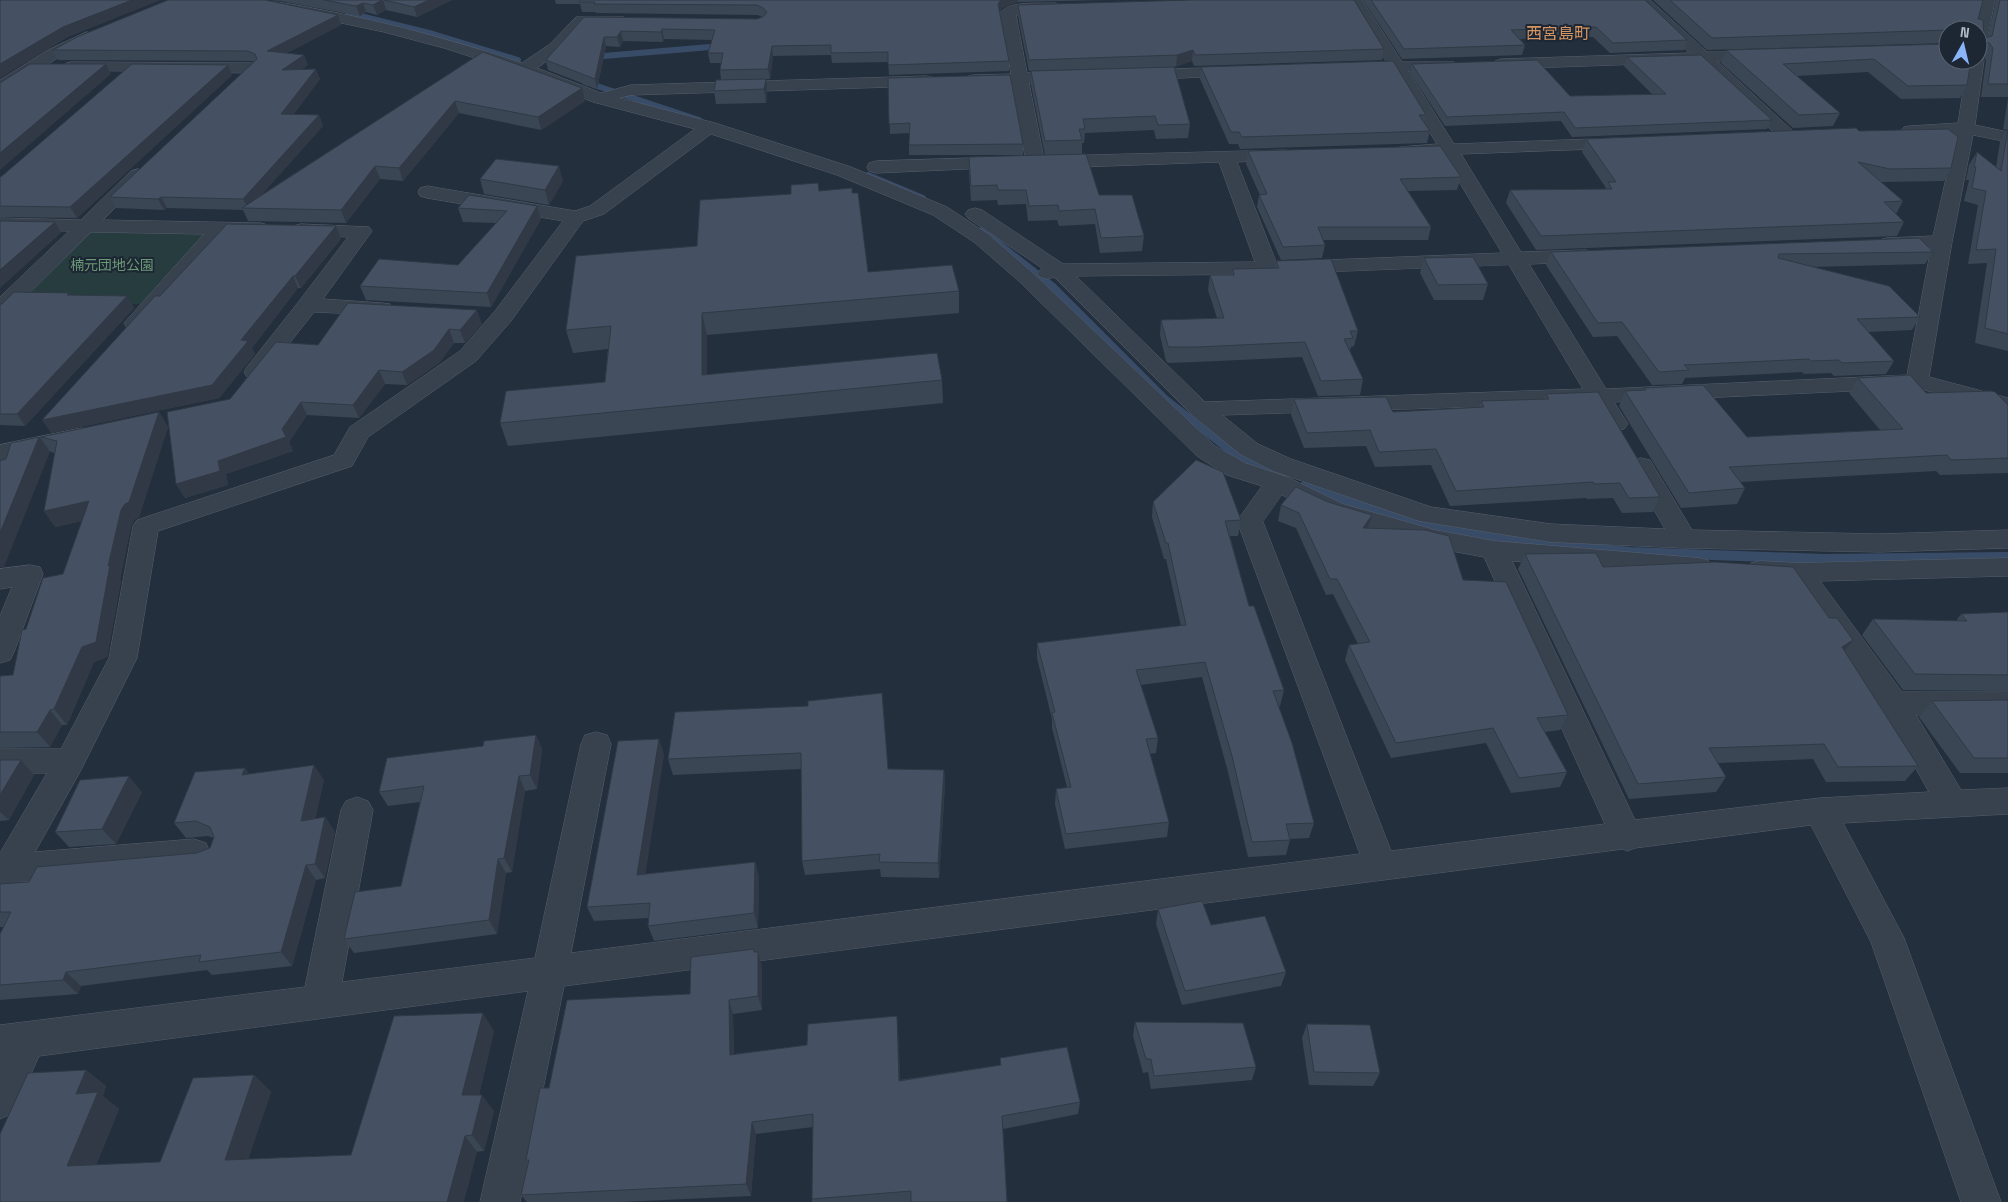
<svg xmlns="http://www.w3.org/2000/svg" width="2008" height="1202" viewBox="0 0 2008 1202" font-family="'Space Grotesk','Noto Sans JP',sans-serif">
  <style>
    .green { fill: #263c3f }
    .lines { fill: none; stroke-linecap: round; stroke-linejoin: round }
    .stream-far2 { stroke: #394c67; stroke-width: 6 }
    .stream-far1 { stroke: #394c67; stroke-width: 8 }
    .stream { stroke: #394c67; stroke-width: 10 }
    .minor-casing { stroke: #565f6c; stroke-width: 1 }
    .minor { fill: #38414e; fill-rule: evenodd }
    .wall { fill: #3b4654 }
    .shaded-wall { fill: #303945 }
    .building { fill: #455162; stroke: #303945 }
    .labels { text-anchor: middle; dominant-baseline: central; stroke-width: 4; stroke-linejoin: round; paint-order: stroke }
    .far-park-label { font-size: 14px; fill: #6b9a76; stroke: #1d2633 }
    .far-quarter-label { font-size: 16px; fill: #d59563; stroke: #1d2633 }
  </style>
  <rect width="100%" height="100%" fill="#242f3e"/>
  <path class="green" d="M84,225L219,229L153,304H5Z"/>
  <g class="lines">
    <path class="stream-far2" d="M348,13L433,34L518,60
      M592,57L722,46
      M585,82L699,120
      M868,175L923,198"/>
    <path class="stream-far1" d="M982,231L1054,288L1166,400L1231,451L1243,457"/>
    <path class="stream" d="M1240,455L1282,476
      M1305,486L1321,493L1443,530L1520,542L1631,552L1823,559L2008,557"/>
    <g class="minor-casing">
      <path id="minor" d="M244,0C278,0 305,7 338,13C401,26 461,43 522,63L550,44L576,17H624L627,20L624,23L585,25L561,51L537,68L601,93L631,85L926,76L932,77L934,81L932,85L926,86L631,95L619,98L715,123L851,167L947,207L988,234L1035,275L1215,446L1245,463L1287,477L1343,504L1435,530L1494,541L1699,558L1708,560L1712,567L1708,574L1699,576L1512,561L1635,820L1820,798L1929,792L1884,712L1791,581L1760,579L1751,577L1747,570L1751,563L1760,561L1799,563L2008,558V576L1820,581L1902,692H2008V714L1916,715L1961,790L2008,788V814L1843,823L1904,938L2001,1202H1961L1871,942L1811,825L1635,848L1627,851L1623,849L564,986L520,1202H480L528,991L39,1056L13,1113L0,1119V1025L305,987L341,810L346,801L357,797L368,801L373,810L342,982L535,958L581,744L585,735L596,732L607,735L611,744L571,953L1360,854L1237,521L1262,486L1227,475L1197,456L1021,283L974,242L933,215L837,175L711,134L604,214L583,221L511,321L476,361L368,437L352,466L158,531L137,658L81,770L35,852L194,839L206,843L210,853L206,863L194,867L18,882L12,893L0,898V853L47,773H0V749H61L109,658L133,526L137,520L334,455L350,427L460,351L495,311L563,221L427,198L420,196L418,192L420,188L427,186L575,211L590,206L695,129L593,102L518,72L444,48L384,32L251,4L246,3ZM1282,495L1325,516L1435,548L1484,557L1605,824L1391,851L1263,522Z
        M1348,0H1362L1402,62H1454L1456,65L1454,68L1448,70L1408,71L1454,144L1620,138L1626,139L1629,143L1626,147L1620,148L1461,154L1521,252L1586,250L1593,252L1596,256L1593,260L1586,262L1529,264L1606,389L1907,375L1931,248L1886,250L1879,248L1876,244L1879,240L1886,238L1933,236L1956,134L1910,136L1904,135L1901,131L1904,127L1910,126L1958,123L1968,60H1978V56L1982,57L1984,60L1975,125L2008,132V142L1973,135L1952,242L1929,377L2008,398V412L1917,388L1614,402L1628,424L1624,429L1616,431L1608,429L1592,403L1222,415L1258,444L1291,459L1431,507L1551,524L1665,529L1629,466L1632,460L1641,458L1650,460L1692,530L1879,534L2008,530V548L1879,552L1684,548L1551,542L1419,521L1273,471L1240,454L1191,414L1054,277L1047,279L1040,277L1037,273L1042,268L968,218L965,214L968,210L975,208L982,210L1063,264L1255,262L1219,162L1051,168L1043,164L1035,168L1029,166L1026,162L1012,84L974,85L968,84L966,80L968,76L974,75L1011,74L1000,13C1010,0 1040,4 1055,3L1060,5L1063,8L1060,11L1016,15L1027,73L1069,72L1075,73L1077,77L1075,81L1069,82L1029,83L1044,159L1051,156L1285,150L1291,151L1294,155L1291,159L1237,162L1276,262L1502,253L1443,155L1406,156L1400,155L1397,151L1400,147L1437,144L1392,72L1353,71L1351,68L1353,65L1386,62ZM1509,265L1583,389L1205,402L1076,276L1268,274Z
        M1634,0H1650L1707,52H1767L1769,55L1767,58L1761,60L1717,61L1795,133L1798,137L1795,141L1789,142L1783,141L1699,62L1501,69L1495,67L1493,64L1495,61L1501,59L1689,53Z
        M1981,0H1995L1986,44L1984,47L1978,49V30H1973Z
        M87,32L93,34L95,37L93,40L59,57L6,92L0,93V80L48,50Z
        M71,62L252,63L258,65L260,68L258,71L252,73L65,70L63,67L65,64Z
        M1238,67L1244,69L1246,72L1244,75L1139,80L1133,79L1131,75L1133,71L1139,70Z
        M1006,157L1012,159L1015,163L1012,167L876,173L869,171L867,167L869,163L876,161Z
        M138,169L145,171L147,175L103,220L261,223L268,225L271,229L268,233L261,235L225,234L143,328L135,330L127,328L124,323L204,234L91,232L8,314L0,315V297L69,231L0,230V218L81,220L131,171Z
        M301,224L369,227L372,231L323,299L382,303L390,304L393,309L390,314L382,315L314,312L263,377L255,379L247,377L244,372L247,367L300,300L348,237L294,234L291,230L294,226Z
        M82,428L91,431L94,436L91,441L0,461V445Z
        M30,565L40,567L43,574L14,652L10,660L0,663V616L12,587L0,589V569Z"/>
    </g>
    <use href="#minor" class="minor"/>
  </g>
  <path class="wall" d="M268,0H452L417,17L386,10L377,15L366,12L360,16L280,1Z
    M527,0H1106L1018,2L1002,8L1000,12L1009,61V71L889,75L888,62L832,63L831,55L773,56L770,79L721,80L720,70L721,63H710L708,53L712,40L664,39L663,42L623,41L620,47L606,46L597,89L548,70L546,60L584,17L757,19L762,17L758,15L596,13L595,12H582L580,4H556L555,0Z
    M1363,0H1645L1687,40L1684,50L1610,53L1593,37L1520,39L1525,45L1522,55L1402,59Z
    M1653,0H1983L1978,19L1984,38L1988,37L1996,0H2008V97H1981L1986,60L1982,55H1978V30H1948V43L1707,50Z
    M1018,5L1384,49L1382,60L1194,66L1192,61L1174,67L1190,124L1188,138L1156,139L1154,130L1085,133L1084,143H1082V154L1099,195L1144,236L1142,251L1100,253L1095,224L1059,226L1057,220L1028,221L1026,204L998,205L997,200L971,201L969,172V157L1045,155L1031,85V71L1159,67L1029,71L1018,16Z
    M338,15L341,25L287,53L304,55L308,65L302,69L320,79L293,115H319L323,126L261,195L483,52L585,101L541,130L459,113L403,181L380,179L346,223L248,221L243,210L167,208L164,210L116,208L110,197L254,62L252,61L58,60L53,50Z
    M1948,44L1967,85L1960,98L1901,99L1868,72L1796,76L1840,113L1833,126L1793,128L1721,63L1726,50Z
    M1627,57L1772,120L1767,129L1572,137L1561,121L1445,126L1410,73L1412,64L1570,96L1653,95L1624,66Z
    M1201,67L1426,115L1424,122L1430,131L1427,143L1240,149L1238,144H1229L1200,79Z
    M232,75L77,218L0,217V177Z
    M888,78L1023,144V155H909V145L910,133L890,134Z
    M766,79L767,93L766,103L716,104L714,91Z
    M2008,98V351L1975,343L1987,263L1968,264L1978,205L1964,201L1969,180H1966L1969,165L1977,152L1996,167L2000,142L2007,130L2003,129Z
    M1859,131L1951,168L1944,181L1881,182L1903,201L1896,214L1904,222L1897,236L1536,250L1506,203L1510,190L1605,189L1606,188L1582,152L1586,139Z
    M1248,151L1461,177L1457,190L1408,191L1431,227L1428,240H1323L1325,245L1322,258L1281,260L1257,207L1259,195H1260L1246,164Z
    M480,179L563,181L549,205L484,194Z
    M818,183L819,191L852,193L868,272L959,291V313L707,335V375L942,380L943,403L508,446L500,423L605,382L608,349L573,353L566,330L697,246L791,194Z
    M537,206L541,219L491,307L366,300L360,286L458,265L496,223L463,222L458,208Z
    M341,239L301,288H298L252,348L255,354L219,398L51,433Z
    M1551,252H1933L1925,264L1812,267L1920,317L1912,330L1868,332L1894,361L1886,374L1834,376L1831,373L1804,374L1802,372L1685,378L1682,384L1652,385L1617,336L1593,337L1546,265Z
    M1424,258L1488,284L1483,300H1434L1420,273Z
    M1276,261L1358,331L1354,346L1351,347L1350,351L1363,379L1360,395L1318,396L1302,357L1195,362L1168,363L1166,361L1160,335L1161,320L1217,318L1208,290L1210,275H1232L1233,269L1275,268Z
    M71,295L127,296L134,308L25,426L0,425V304Z
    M482,324L465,343H454L439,363L407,385L385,384L359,418L307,415L289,442L293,451L226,474L228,485L185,498L176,484L230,399L318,345Z
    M1858,378L1926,393L2008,405V473L1940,475L1936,471L1740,482L1745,488L1737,504L1681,508L1619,406L1625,391L1643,390L1644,388L1747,437L1880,430L1849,393Z
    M1546,394L1660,497L1653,512L1622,513L1613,498L1587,499L1586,498L1450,506L1431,465L1375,467L1366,446L1304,448L1291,415L1294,399L1393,412L1479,407L1481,401L1544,399Z
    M159,412L168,427L139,517L135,519L131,526L120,579L121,581L107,657L94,662L67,725H62L50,747L0,748V676L13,675L26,629L63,574L82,521L55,527L44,511L55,453L51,452L41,437Z
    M1153,502L1241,520L1238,536H1230L1249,606L1284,690L1280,706H1279L1314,823L1309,838L1290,839V840L1286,855L1248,857L1228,772L1202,677L1140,685L1158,738L1156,753L1150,754L1169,822L1167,837L1065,849L1055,804L1056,789L1067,787L1052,728V719L1037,658V643L1181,626L1166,559H1164L1152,517Z
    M1281,505L1368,528L1463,580L1568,715L1560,730L1545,732L1567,772L1560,787L1511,793L1486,743L1391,758L1345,660L1349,645L1358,644L1333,594L1326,595L1296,528L1278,521Z
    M1525,554L1603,567L1829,618L1853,640L1845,651L1918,766L1905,781L1826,782L1813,759L1718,763L1726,777L1716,792L1629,799L1518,569Z
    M2008,612V691L1903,690L1862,635L1873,619L1956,621L1961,614Z
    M2008,700V773H1960L1919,717L1932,701Z
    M883,709L888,769L944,770L945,785L939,878L881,877L880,869L805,875L802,861L801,769L673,775L668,759Z
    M536,735L542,749L537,789L525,791L512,872L506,873L497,934L354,953L344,939L401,886L420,802L388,806L379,792Z
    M664,754L645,874L755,862L759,877L758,928L654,941L648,926L649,918L594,921L587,907Z
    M0,760H21L34,775L9,820L0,821Z
    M245,768L249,774L324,780L315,819L325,817L335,832L325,878L316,880L292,966L212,975L207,970L81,986L78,994L0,1000V934L4,927H0V884L29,882L197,853L210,848L214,838L208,836L186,838L174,823Z
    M142,792L116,844L69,847L55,832Z
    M1158,909L1211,925L1286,972L1281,986L1182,1005L1156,924Z
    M755,952L762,966V1010L733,1014L734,1054L807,1045L898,1030L900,1080L1000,1065V1058L1080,1102L1078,1114L1003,1129L1007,1202H812V1199L813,1127L756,1134L751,1196L620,1202H527L521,1195L528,1164L526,1160L549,1088Z
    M1135,1022L1256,1067L1252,1080L1151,1089L1148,1072L1143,1073L1133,1036Z
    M1307,1024L1380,1073L1373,1086L1309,1085L1302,1038Z
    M494,1031L479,1095L494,1111L484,1151L0,1202L86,1070L106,1086L103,1096L119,1109L96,1165L160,1162L254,1075L271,1092L248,1159L351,1155Z"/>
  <path class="shaded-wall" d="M132,0H161L68,37L0,78V64L63,27Z
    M383,0L386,10L377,15L373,5Z
    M429,0H452L417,17L414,7Z
    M1001,0H1018V2L1002,8L998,13V4Z
    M363,3L366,12L360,16L356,6Z
    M338,15L341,25L271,61L267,51Z
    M662,29L664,39L663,42L661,32Z
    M621,31L623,41L620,47L617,37Z
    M604,37L606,46L597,89L595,79Z
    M772,46L773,56L770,79L768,69Z
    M1978,46H1983L1978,55Z
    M1193,50L1192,61L1176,67L1177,55Z
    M304,55L308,65L286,80L282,70Z
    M106,64L111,74L0,170V153Z
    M228,65L232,75L77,218L70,207Z
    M316,69L320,79L285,125L281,114Z
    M766,79L767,93L766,103L764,89Z
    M582,88L585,101L541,130L538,117Z
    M455,101L459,113L403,181L399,168Z
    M319,115L323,126L250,208H248L243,199Z
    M375,166L380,179L346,223L341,210Z
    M559,166L563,181L549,205L545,190Z
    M161,197L167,208L164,210L158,199Z
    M537,206L541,219L491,307L487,293Z
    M55,222L61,233L0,288V270Z
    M336,226L341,239L301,288L295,276Z
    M293,276L298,288L252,348L255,354L219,398L51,433L42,420L241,340Z
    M127,296L134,308L25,426L17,414Z
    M477,310L482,324L465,343L460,330Z
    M702,313L707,335V398L702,375Z
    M449,329L454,343L439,363L407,385L402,372Z
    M379,370L385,384L359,418L353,405Z
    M301,402L307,415L289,442L293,451L226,474L228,485L185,498L176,484L218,461L282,429Z
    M159,412L168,427L139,517L135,519L131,526L120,579L121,581L107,657L94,662L67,725L54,709L108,566L121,510Z
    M39,437L50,452L4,567H0V533Z
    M89,501L100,517L55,527L44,511Z
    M1372,515L1367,530L1363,528Z
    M1853,640L1841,655L1842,647Z
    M50,710L62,725L50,747L37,732Z
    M536,735L542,749L537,789L530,775Z
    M659,739L664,754L643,890L637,875Z
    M21,760L34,775L9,820L0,812V795Z
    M314,765L324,780L311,835L301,821Z
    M245,768L255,783L242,775Z
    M944,770L945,785L939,878L938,863Z
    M129,776L142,792L116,844L102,829Z
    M519,776L525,791L512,872L504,858Z
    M325,817L335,832L325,878L315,864Z
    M498,859L506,873L497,934L489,920Z
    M755,862L759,877L758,928L754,913Z
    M306,865L316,880L292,966L281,952Z
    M754,949L758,962V952L762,966V1010L758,996Z
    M66,972L81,986L78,994L63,980Z
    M729,1000L733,1014L734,1068L730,1055Z
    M483,1013L494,1031L475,1112L462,1095Z
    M897,1016L898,1030L901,1094L899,1081Z
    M86,1070L106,1086L103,1096L119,1109L89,1181L67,1166L76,1094Z
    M254,1075L271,1092L243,1175L225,1160Z
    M482,1095L494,1111L484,1151L472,1135Z
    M752,1122L756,1134L751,1196L746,1184Z
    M465,1136L477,1152L464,1202H447Z"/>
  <path class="building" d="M0,0H132L63,27L0,64Z
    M168,0H265L338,15L267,51L304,55L282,70L316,69L281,114L319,115L243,199L161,197L158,199L110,197L257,59L255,54L248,51L53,50L77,37Z
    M324,0H382L373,5L363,3L356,6Z
    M384,0H429L414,7Z
    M581,0H1001L998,4L1009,61L888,65V52L831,53V45L772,46L768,69L720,70L723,53H708L715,30L662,29L661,32L621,31L617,37H604L595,79L546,60L584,17L757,19L763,17L767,12L763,8L757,5L594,4L595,2H579Z
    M1191,0H1354L1384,49L1195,55L1193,50L1177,55L1029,60L1018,5Z
    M1371,0H1645L1687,40L1613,43L1596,27L1511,30L1525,45L1404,49Z
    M1670,0H1983L1978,19L1983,20L1984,38L1992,36L2000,0H2008V84H1988L1993,48L1989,43L1984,42L1983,46H1978V30H1948L1712,38Z
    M1948,44V60H1971L1967,85L1908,86L1874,59L1783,64L1840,113L1799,115L1726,50Z
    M483,52L582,88L538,117L455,101L399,168L375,166L341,210L242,208Z
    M1701,55L1772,120L1575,128L1564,112L1447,117L1412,64L1537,60L1570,96L1666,94L1627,57Z
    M1393,61L1426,115H1419L1430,131L1242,137L1239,132H1231L1201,67Z
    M30,64H106L0,153V83Z
    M132,64L228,65L70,207L0,206V177L2,176Z
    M1174,67L1190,124L1158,125L1155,116L1083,119L1085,129H1079L1082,140L1045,141L1031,71Z
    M1010,75L1023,144L909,145L910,123L889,124L888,78Z
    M766,79L764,89L714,91L716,80Z
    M1856,128L1859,131L1948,129L1958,137L1951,168L1890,169L1858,162L1903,201L1884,202L1904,222L1541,236L1510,190L1612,189L1608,182H1616L1586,139Z
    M2008,129V334L1985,328L1996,249L1976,250L1986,191L1972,188L1976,167H1974L1977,152L2001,171Z
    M1440,146L1461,177L1400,179L1431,227H1318L1325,245L1283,247L1259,195L1267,194L1248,151Z
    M1086,154L1099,195H1132L1144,236L1101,238L1095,209L1059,211L1058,205L1029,206L1026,190H998L997,185L971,186L969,157Z
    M496,159L559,166L545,190L480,179Z
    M818,183L819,191L852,188V193H858L868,272L952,265L959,291L702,313V375L937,353L942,380L500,423L506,391L605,382L611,326L566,330L576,256L697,246L700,200L791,194V185Z
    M469,195L537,206L487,293L360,286L379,259L458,265L507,211L458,208Z
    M0,221L55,222L0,270Z
    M227,224L336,226L295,276H293L241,340L248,341L212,385L42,420L155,296H160Z
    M1919,238L1933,252L1779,254L1778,258L1889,286L1920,317L1857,319L1894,361L1842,363L1839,360L1811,361L1809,359L1684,365L1689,370L1659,372L1622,322L1598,323L1551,252Z
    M1473,257L1488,284L1438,285L1424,258Z
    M1331,259L1358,331H1350L1353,338L1344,339L1363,379L1321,381L1305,342L1197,347H1169L1168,346L1161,320L1224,318L1210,275H1234L1233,269L1279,268L1276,261Z
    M14,292L70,293L67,295L127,296L17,414H0V304H2Z
    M348,303L477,310L460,330L449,329L434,350L402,372L379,370L353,405L301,402L282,429L286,437L218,461L220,471L176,484L167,412L230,399L276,342L318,345Z
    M1910,375L1926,393L1991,391L1995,392L2008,405V458L1951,460L1947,455L1729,467L1745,488L1689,493L1625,391L1646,390L1644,388L1703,385L1747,437L1903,429L1858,378Z
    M1598,392L1660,497L1629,498L1620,483L1594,484L1593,482L1456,491L1436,449L1379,452L1370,430L1307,433L1294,399L1386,397L1393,412L1484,407L1481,401L1549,399L1546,394Z
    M159,412L129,502L125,504L121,510L108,566L110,565L96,642L82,647L54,709L50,710L37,732H0V676L13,675L22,630L26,629L43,578L63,574L89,501L44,511L57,441L41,437Z
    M39,437L0,533V461L6,459L11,443Z
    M1196,460L1223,472L1241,520L1225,521L1249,606H1254L1284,690L1273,691L1292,743L1314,823L1286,824L1290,840L1252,842L1232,756L1205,662L1136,670L1158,738L1146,739L1169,822L1066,834L1056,789L1071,787L1052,713L1055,712L1037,643L1186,625L1168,543H1166L1153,502Z
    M1296,487L1328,502L1372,515L1363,528L1425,530L1449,536L1463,580L1506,582L1568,715L1537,718L1567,772L1519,778L1493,728L1396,743L1349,645L1370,642L1337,579H1330L1299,513L1281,505Z
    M1596,553L1603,567L1715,562L1793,567L1829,618H1837L1853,640L1842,647L1918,766L1838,767L1824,744L1709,748L1726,777L1638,784L1525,554Z
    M2008,612V675L1915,674L1873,619L1967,621L1961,614Z
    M882,693L888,769L944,770L938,863L879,862L880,854L802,861L801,753L668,759L675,712L808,706V701Z
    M2008,700V758H1974L1932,701Z
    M536,735L530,775L519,776L504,858L498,859L489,920L344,939L355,892L401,886L424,786L379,792L387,758L483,746L484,741Z
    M659,739L637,875L755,862L754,913L648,926L650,903L587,907L618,741Z
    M0,760H21L0,795Z
    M314,765L301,821L325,817L315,864L306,865L281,952L199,962L201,955L66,972L63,980L0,985V934L11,912H0V884L29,882L37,867L197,853L210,848L214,837L210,827L196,821L174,823L195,772L245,768L242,775Z
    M129,776L102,829L55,832L80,780Z
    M1202,901L1211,925L1265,916L1286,972L1185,991L1158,909Z
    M754,949V952H758V996L729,1000L730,1055L807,1045L808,1024L897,1016L899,1081L1001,1065L1000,1058L1067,1047L1080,1102L1002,1116L1007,1202H911V1191L812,1199L813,1114L752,1122L746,1184L521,1195L529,1160H526L540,1088H549L567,1000L690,994L691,957Z
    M483,1013L462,1095H482L472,1135L465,1136L447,1202H0V1134L28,1073L86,1070L76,1094L98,1092L67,1166L160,1162L193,1078L254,1075L225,1160L351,1155L394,1016Z
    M1135,1022L1243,1023L1256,1067L1154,1076L1151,1059H1146Z
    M1307,1024L1370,1025L1380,1073L1314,1072Z"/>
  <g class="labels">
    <g class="far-park-label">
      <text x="112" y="265">楠元団地公園</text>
    </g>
    <g class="far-quarter-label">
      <text x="1558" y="33">西宮島町</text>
    </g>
  </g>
  <g transform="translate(1963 45) rotate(8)"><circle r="24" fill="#1d2633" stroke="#59626f"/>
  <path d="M0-4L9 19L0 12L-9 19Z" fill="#8ab4f8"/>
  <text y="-8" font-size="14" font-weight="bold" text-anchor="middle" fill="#b4bcc9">N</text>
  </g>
</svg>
